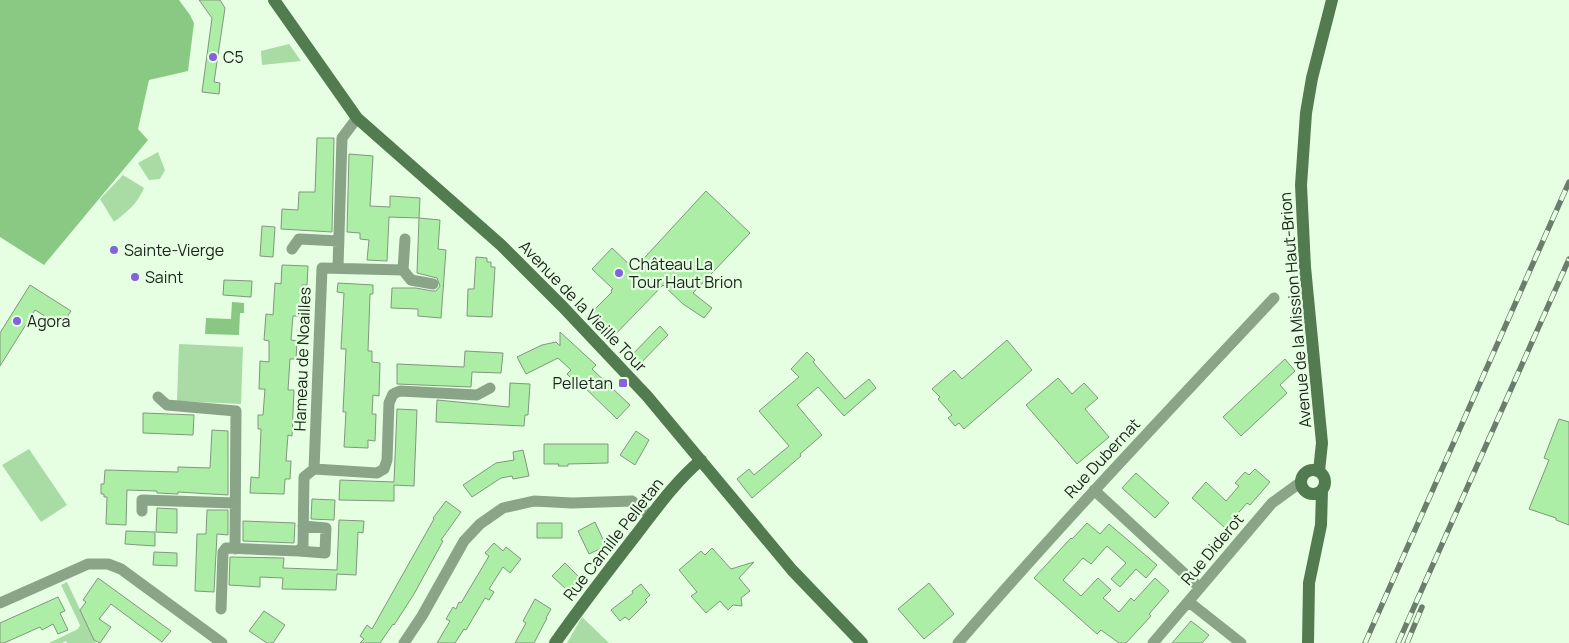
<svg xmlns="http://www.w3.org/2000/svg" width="1569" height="643" viewBox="0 0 1569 643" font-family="Manrope,sans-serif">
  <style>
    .green { fill: #a9dba5 }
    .forest { fill: #89c984 }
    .water { fill: #88c882 }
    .building { fill: #aceea6; stroke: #80977d }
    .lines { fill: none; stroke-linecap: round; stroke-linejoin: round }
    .street { stroke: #89a486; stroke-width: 11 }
    .secondary { stroke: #537b50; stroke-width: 12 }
    .rail-casing { stroke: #6d7d6b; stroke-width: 5.5 }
    .rail { stroke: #e6ffe3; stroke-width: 4; stroke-dasharray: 11; stroke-linecap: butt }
    .poi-dot { fill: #8362dd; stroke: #e6ffe3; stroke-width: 2 }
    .labels { text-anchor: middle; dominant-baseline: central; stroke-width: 4.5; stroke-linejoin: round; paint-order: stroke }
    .poi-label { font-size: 16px; fill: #1a2319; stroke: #e6ffe3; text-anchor: start }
    .street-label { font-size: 16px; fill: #1a2319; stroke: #e6ffe3 }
  </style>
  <rect width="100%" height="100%" fill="#e6ffe3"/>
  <path class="green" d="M289,44L301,61L262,65L261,51Z
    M158,152L165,170L160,179L149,180L138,163Z
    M123,175L144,188C138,203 127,212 114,222L100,199Z
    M179,344L243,347L241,404L177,401Z
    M29,449L67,505L41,522L2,465Z
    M67,582L96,643H67L66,641L62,643H49L78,629L80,625L61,585Z
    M582,617L608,642L609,643H567Z"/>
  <path class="forest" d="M0,0H179L190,15L194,23L188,71L149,80L138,129L148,140L44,265L0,237Z"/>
  <path class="water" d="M232,302L244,303V313H240L239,335L205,334L206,318L231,319Z"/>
  <path class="building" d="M199,0H220L225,8L214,82L220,83L219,94L202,92L212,18Z
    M317,138H334L332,232L281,229L282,209L298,210L299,192H315Z
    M349,154L373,156L370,206L390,207V196L420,198L419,218L389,217L387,261L367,260L369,240L360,239V233L347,232Z
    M706,191L750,233L693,293L712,308L704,318L683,304L663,285L608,342L586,318L612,292L611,290L613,289L592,269L612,248L633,268H635Z
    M419,218L440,220L438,249L446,250L441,318L418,316V309L391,308L392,288H416L432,291H436L440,286L437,278L417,273Z
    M262,226L275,227L273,257L260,256Z
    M476,257L487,258V262H491V267H495L492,317L467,316L468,289H474Z
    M282,265L308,266L307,285H302L301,316H293L291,340L297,341L296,359H290L288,390H294L292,436L288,435L286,461H291L290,479H285L284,494L250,493L251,477L259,478L261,429H258V415H263L265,389H259L260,361L269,362V341L264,340L266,314L273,315L275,283L281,284Z
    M224,280L252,281L251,297L223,295Z
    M338,283L373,285V294H370L368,351H372V362L380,363L379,396L373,395L372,414H376L375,441L368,440V448L344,447L346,412H343L346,349H341L344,293L337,292Z
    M30,285L71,311L61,326L35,310L0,366V333Z
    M660,326L668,335L636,368L628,359Z
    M560,332L596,365L592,369L630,405L617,419L579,382L577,384L567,374L571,370L558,358L526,374L517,357L542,345L556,342L560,346Z
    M1007,340L1032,370L964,429L959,423L955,426L948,418L952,415L938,399L940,397L932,389L954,370L962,379Z
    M465,351L503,353L501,373L472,372L471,387L397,384V364L464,367Z
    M807,352L815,360L813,362L845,399L869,379L876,388L844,416L818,387L797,405L822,435L800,454L801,456L752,498L737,479L749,469L754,475L789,446L759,411L799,377L791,369Z
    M1285,359L1295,371L1280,385L1287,393L1241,436L1223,417Z
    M1058,378L1072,394L1084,383L1098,398L1085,409L1109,437L1077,464L1026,405Z
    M510,383L530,384L528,415H525L524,426L436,422L437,400L509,407Z
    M397,409L417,410L414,486L394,485V501L339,500L340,480L394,482Z
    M143,413L194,415L193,435L143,433Z
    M1559,419L1569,422V525L1556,520V518L1529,509L1549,460L1544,458Z
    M212,430L228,431V495L178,492V494L157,493V491L127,490L126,525L106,524L107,497H104V494H101V484H104L105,470L178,472V467L210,468Z
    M636,431L649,440L635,465L620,455Z
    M544,444H608V463L568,464V466H558L559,464H544Z
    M523,450L529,476L513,479L512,476L501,478L472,497L463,485L496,463L514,460L513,452Z
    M1255,469L1270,482L1250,505L1247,503L1225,528L1192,498L1206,482L1226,501L1239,486L1235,483L1245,472L1249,475Z
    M1136,473L1169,503L1155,518L1122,488Z
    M312,499L335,500L334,520L311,519Z
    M446,501L461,512L441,540L443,541L414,594L394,625L393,624L380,643H360L364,639L360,636L367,625L372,629L434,519L433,518Z
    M157,508L177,509V533L156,532Z
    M207,510H228V535L217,534L214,592L195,591L197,534H206Z
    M339,520L364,521L363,533L358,532L356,575L337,574L336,590L282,589L283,578L260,577V587L229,585L230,557L284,558L283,568L337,570Z
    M243,521L295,523L294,543L243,541Z
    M595,522L606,546L589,554L578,531Z
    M537,523H562V538H537Z
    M1087,523L1100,534L1109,524L1157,565L1146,578L1136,569L1120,587L1111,579L1126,563L1107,546L1091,564L1083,558L1063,580L1081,596L1098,578L1111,590L1103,598L1119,612L1131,598L1134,601L1155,578L1169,591L1149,614L1151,616L1126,643H1119L1101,630L1097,634L1034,578L1071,538L1072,539Z
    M126,531L155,532V546L125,544Z
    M494,543L503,551L506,547L521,559L510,573L503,567L489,589L494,592L489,600L485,598L466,630L464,629L455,643H437L450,621L446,619L453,607L456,609L459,602L461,603L489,556L485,553Z
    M712,548L731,569L754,562L739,578L750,591L741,598L742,606L733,605L728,610L720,601L706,613L691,596L697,592L679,570L701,551L705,555Z
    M154,552L177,553V566L153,565Z
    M565,563L580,578L568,591L552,576Z
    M98,578L171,631L162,642L111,604L99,619L111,627L100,643L94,640L80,610L86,602L83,600Z
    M929,583L954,614L924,639L898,609Z
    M641,584L650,595L645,600L647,602L629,620L625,617L620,621L611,610L633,593L632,591Z
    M58,597L65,611L60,613L68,630L58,634L53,624L42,630L40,627L4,643H0V623Z
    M535,599L551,609L546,618H547L534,643H515L526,623L523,621Z
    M264,611L285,625L273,643H267L249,631Z
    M1191,621L1209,635L1202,643H1172Z"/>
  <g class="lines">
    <path class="street" d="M292,249L299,239L339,241
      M338,267L342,138L357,118
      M403,270L411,280L433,284
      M158,397L167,405L236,411L235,549
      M314,469L377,473L384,469L387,460L389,403L393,394L400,391L477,395L490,388
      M1094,490L1200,588
      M142,511V500L235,503
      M299,551L325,553L326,528L303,526
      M1189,602L1241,643
      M0,603L88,564H108L121,569L222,643
      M221,609L223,552L226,548L299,551L303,546L304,477L314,469L322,268L403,270L405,239
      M404,643L422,616L464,541L480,524L503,508L534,501L572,503L632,501L651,516
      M958,643C1060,525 1167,412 1274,298
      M1153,643L1272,503L1301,482"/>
    <path class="secondary" d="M274,0L357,118L501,245L563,307L647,396L792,570L862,643
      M1301 482a12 12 0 1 1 24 0a12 12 0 1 1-24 0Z
      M1319,471L1322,443L1305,267L1301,185L1306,113L1312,78L1332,0
      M555,643C581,606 608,571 636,535C656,509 676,481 701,460
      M1308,643L1309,583L1321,525L1322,491"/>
    <g class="rail-casing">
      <path id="rail" d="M1365,643L1569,182
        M1398,643L1569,259
        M1407,643L1422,607"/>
    </g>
    <use href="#rail" class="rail"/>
  </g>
  <g class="poi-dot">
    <circle cx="213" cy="57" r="5"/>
    <circle cx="114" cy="250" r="5"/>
    <circle cx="619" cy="273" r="5"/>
    <circle cx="135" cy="277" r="5"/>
    <circle cx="17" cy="321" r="5"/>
    <rect x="618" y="378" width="10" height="10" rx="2.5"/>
  </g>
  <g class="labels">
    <g class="poi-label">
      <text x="223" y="57">C5</text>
      <text x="124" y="250">Sainte-Vierge</text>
      <text x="629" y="264">Château La<tspan x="629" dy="18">Tour Haut Brion</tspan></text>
      <text x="145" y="277">Saint</text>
      <text x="27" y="321">Agora</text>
      <text x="613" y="383" text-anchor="end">Pelletan</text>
    </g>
    <g class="street-label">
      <text transform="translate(583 306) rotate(46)">Avenue de la Vieille Tour</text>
      <text transform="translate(1295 310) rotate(-95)">Avenue de la Mission Haut-Brion</text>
      <text transform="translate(302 359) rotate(-88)">Hameau de Noailles</text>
      <text transform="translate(1102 458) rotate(-47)">Rue Dubernat</text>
      <text transform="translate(613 539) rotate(-52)">Rue Camille Pelletan</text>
      <text transform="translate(1212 549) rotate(-50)">Rue Diderot</text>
    </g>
  </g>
</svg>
